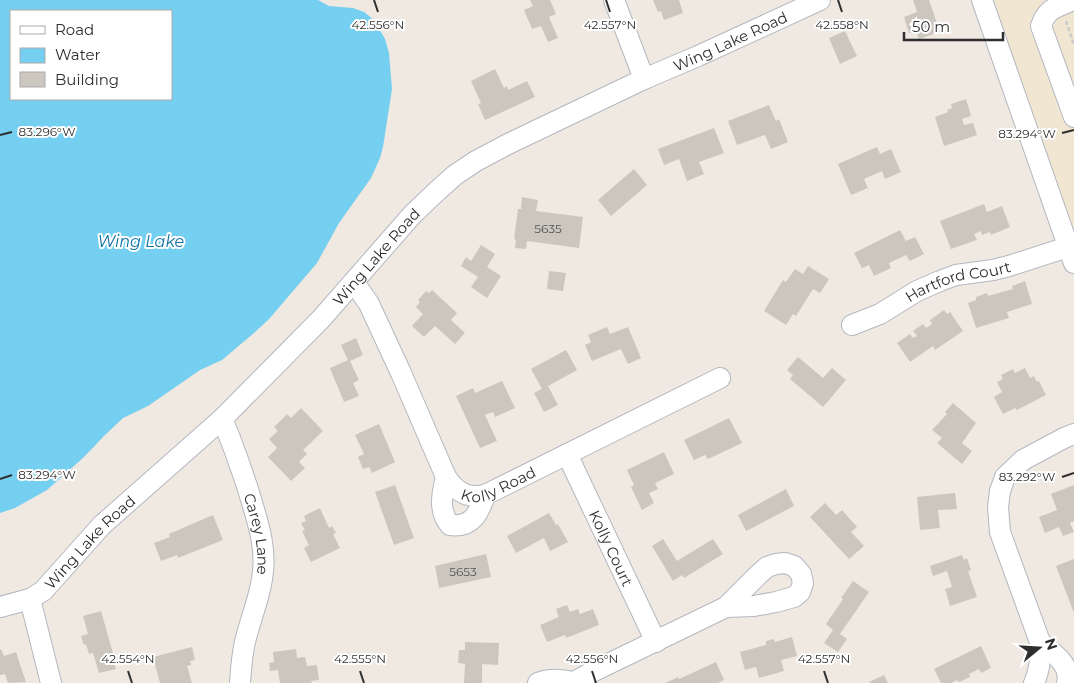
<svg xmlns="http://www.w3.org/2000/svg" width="1074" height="683" viewBox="0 0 1074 683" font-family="Montserrat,sans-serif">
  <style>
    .education { fill: #f0e6d1 }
    .water { fill: #75cff0; fill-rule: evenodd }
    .building { fill: #cbc7bf }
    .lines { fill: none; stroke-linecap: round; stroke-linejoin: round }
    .minor-casing { stroke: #b4b7c1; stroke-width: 22 }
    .path { stroke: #c9c9c9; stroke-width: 2.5; stroke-dasharray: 4 2.5; stroke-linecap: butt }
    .minor { stroke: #fff; stroke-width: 20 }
    .ticks { fill: none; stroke: #2e2e2e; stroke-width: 2 }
    .labels { text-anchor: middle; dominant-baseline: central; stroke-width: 4; stroke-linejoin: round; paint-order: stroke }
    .number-label { font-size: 12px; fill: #555452 }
    .street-label { font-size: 15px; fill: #2e2e2e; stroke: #fff }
    .water-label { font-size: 16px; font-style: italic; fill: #0d6fa3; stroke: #fff }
    .ticks-label { font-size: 12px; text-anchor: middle; fill: #2e2e2e; stroke: #fff; stroke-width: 4; stroke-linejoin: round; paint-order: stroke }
  </style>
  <rect width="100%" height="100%" fill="#efe9e1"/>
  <path class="education" d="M990,0H1074V240Z"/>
  <path class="water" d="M0,0H318L329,6L353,8L364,12L374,20L385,39L389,53L392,89L383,147L380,158L371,178L339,223L317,263L270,318L254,333L222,360L200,370L148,406L123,418L105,435L84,457L47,490L15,508L0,513ZM11,11H171V99H11Z"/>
  <path class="building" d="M530,0H550L556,14L549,17L558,38L548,42L541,26L532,29L524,10L533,6Z
    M653,0H679L683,13L664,20L661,11L658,12Z
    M913,0H929L940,32L919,39L916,31L909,33L904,17L917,12Z
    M845,31L857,56L840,64L829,38Z
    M495,69L504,88L507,86L508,90L527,81L535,97L485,120L478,104L481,103L471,81Z
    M966,99L971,116L962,119L964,125L973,123L977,135L944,146L935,117L948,112L947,110L952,108L951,104Z
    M769,105L776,121L779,119L788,142L771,149L765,135L737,145L728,121Z
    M714,128L724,153L699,162L704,174L687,181L679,159L664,165L658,149Z
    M877,147L880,154L891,149L901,172L885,179L882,171L864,179L868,188L851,195L838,164Z
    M634,169L647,185L611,216L598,200Z
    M522,197L538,200L536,211L583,217L579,248L527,241L526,249L515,248L516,240L514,239L518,209H521Z
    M984,204L987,212L1002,206L1010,227L991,235L990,232L982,235L981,231L974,234L977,240L951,249L940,221Z
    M900,230L906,241L915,237L924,254L910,261L906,255L889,263L891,268L874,276L869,265L862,268L854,253Z
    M481,245L495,254L487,267L501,276L487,298L471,287L478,277L461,266L466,257L471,261Z
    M808,266L829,279L820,293L813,289L796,316L793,314L786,325L764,311L783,280L786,282L795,269L803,274Z
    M549,271L566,273L563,291L547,289Z
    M1025,281L1032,304L1007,312L1009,318L976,328L968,303L976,300V297L987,293L988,296L1013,289L1012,286Z
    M432,290L457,313L451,320L465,333L455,344L435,326L424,337L412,326L423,314L416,307L420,302L418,300L426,291L429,293Z
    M944,310L947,314L950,312L963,331L935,350L933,346L910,362L897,343L910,334L913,338L917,336L913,331L923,324L926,328L932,324L930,320Z
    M607,327L610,334L628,327L641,358L628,364L621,349L592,361L585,345L591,342L588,335Z
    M356,338L363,355L350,361L359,380L353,383L359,396L344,402L330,368L348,360L341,345Z
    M566,350L577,370L548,386L558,405L544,412L534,393L542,389L531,369Z
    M798,357L823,378L832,368L846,380L823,407L790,379L793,375L787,370Z
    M1025,368L1030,378L1034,376L1037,382L1039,381L1046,395L1017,410L1015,408L1003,414L994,397L1002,392L997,382L1003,379L1001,375L1013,369L1015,373Z
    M502,381L515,408L495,417L493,412L485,415L497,441L480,448L456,396L473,388L475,393Z
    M953,403L976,423L962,443L972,451L962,464L937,443L942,438L932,430L947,414L945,412Z
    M301,408L323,431L303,450L307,454L299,462L305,468L291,481L268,457L277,448L269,439L278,431L274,427L287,414L291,418Z
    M729,418L742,443L708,459L705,455L694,460L684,440Z
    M379,424L395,462L372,473L369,467L363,469L358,457L364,454L355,435Z
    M664,452L674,474L655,483L658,489L649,493L654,503L642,510L631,487L634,485L627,470Z
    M395,485L414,538L394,545L375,492Z
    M1074,485V521L1070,523L1074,532L1063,536L1059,527L1045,533L1039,517L1057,510L1051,494Z
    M786,489L794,506L746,531L738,515Z
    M955,493L957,509L938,510L940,528L920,530L917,497Z
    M825,503L836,515L842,510L857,527L851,532L864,546L849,559L810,517Z
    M320,508L329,528L332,526L336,533L333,534L340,548L311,562L304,548L309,545L302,531L305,530L301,523L306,521L304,516Z
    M549,513L556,525L558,524L568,542L550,551L544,538L516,553L507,536Z
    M213,515L223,540L178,558L177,555L161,561L154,543L170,537L169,534Z
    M663,539L677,561L713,539L723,554L684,578L682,575L673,581L652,546Z
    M486,554L491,577L439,588L435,566Z
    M962,555L964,560L967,558L971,570L968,571L977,597L950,606L945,589L952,587L947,571L933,576L930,566Z
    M1074,559V613L1056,566Z
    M853,581L869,592L840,634L847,639L838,652L824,643L833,630L826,624L843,599L841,598Z
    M567,605L570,612L578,609L580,614L593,609L599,625L566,638L565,635L547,642L540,625L559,617L556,609Z
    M101,611L114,657H112L116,669L99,673L93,653L89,654L86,644L84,645L81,636L88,634L83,616Z
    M792,637L797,656L781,660L784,671L759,678L756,667L745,670L740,652L766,645V641L774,639L775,642Z
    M465,642L499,643L498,665L482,664V683H464L465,664L458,663L459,650H465Z
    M981,646L991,668L981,673L979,669L969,674L970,677L959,682L957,680L951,683H941L934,669Z
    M192,647L195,660L190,661L191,665L187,666L192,683H160L153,657Z
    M1,649L4,656L16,652L26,682L8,683L5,674L0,675V650Z
    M296,649L297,658L305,657L307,666L317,665L319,680L311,681L312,683H280L278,670L270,671L269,663L274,662L273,652Z
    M716,662L724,680L718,683H665L678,677L679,679Z
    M884,675L888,683H870L869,682Z"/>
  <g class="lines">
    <g class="minor-casing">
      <g id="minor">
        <path d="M614,0L644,79"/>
        <path d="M982,0L1074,263"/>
        <path d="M1073,0C1057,8 1047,7 1041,26L1074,117"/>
        <path id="s1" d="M354,282L369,304L401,373L446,477C456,492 468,499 485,495L720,378"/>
        <path id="s2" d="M852,325L880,314L917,291L940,281L956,275L993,270L1009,266L1074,245"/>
        <path id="s3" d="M222,419C232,441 239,463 247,486C256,517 268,547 262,579C259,599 251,618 246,638C242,652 241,668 240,683"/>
        <path id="s4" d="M567,454L656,642"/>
        <path d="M446,477C442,493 438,511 450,525C472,528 479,513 485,495"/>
        <path d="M30,599L51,683"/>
        <path id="s5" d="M0,607L30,599L43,591L102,525L222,419L321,319L412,215L435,193L455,175L476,161L508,144L644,79L698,56L820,0"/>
        <path d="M1040,642C1052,652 1072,665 1067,683"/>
        <path d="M538,683C550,678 561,679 573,682"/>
        <path d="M572,683L598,669L726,607L759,574L767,567L776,564L785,563L794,566L801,574L803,583L800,592L794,597L776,602L754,606L726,607"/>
        <path d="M1034,683C1040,670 1041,656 1040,642L1000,532L998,507L1000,491L1005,477L1023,460L1064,438L1074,434"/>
      </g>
    </g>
    <path class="path" d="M1066,21L1074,45"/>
    <use href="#minor" class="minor"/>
  </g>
  <path class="ticks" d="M374,0L378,12M606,0L610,12M838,0L842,12M1062,133L1074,130M0,135L12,132M1062,477L1074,473M0,479L12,475M128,671L132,683M360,671L364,683M592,671L596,683M824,671L828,683"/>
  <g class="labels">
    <g class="number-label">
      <text x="548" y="228">5635</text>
      <text x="463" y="571">5653</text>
    </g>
    <g class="street-label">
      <text stroke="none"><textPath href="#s5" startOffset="939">Wing Lake Road</textPath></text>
      <text stroke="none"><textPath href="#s5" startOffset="519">Wing Lake Road</textPath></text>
      <text stroke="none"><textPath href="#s2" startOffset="116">Hartford Court</textPath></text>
      <text stroke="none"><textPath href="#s1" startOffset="278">Kolly Road</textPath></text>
      <text stroke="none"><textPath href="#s3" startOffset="121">Carey Lane</textPath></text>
      <text stroke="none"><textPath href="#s5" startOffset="114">Wing Lake Road</textPath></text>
      <text stroke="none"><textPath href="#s4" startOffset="104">Kolly Court</textPath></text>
    </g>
    <g class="water-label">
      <text x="141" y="241">Wing Lake</text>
    </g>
  </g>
  <g class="ticks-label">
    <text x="378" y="29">42.556°N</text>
    <text x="610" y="29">42.557°N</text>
    <text x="842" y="29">42.558°N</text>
    <text x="47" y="136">83.296°W</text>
    <text x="1027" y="138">83.294°W</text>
    <text x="47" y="479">83.294°W</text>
    <text x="1027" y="481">83.292°W</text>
    <text x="128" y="663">42.554°N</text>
    <text x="360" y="663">42.555°N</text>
    <text x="592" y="663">42.556°N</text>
    <text x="824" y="663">42.557°N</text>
  </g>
  <rect x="10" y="10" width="162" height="90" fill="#ffffff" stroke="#ababab"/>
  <rect x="20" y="26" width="25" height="8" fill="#ffffff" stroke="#ababab"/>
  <text x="55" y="35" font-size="15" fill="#2e2e2e">Road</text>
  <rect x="20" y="48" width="25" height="15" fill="#75cff0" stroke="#ababab"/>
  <text x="55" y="60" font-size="15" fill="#2e2e2e">Water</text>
  <rect x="20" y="72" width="25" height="15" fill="#cbc7bf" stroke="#ababab"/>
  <text x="55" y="85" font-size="15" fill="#2e2e2e">Building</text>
  <g transform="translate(1039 648) rotate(72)" stroke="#ffffff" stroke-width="4" paint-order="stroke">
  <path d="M0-4L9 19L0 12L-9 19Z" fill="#2e2e2e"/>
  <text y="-8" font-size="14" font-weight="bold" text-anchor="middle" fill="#2e2e2e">N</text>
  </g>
  <path d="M904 32v8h99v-8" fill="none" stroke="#2e2e2e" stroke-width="2.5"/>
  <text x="912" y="32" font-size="15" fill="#2e2e2e" stroke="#ffffff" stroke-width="4" paint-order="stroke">50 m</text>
</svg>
